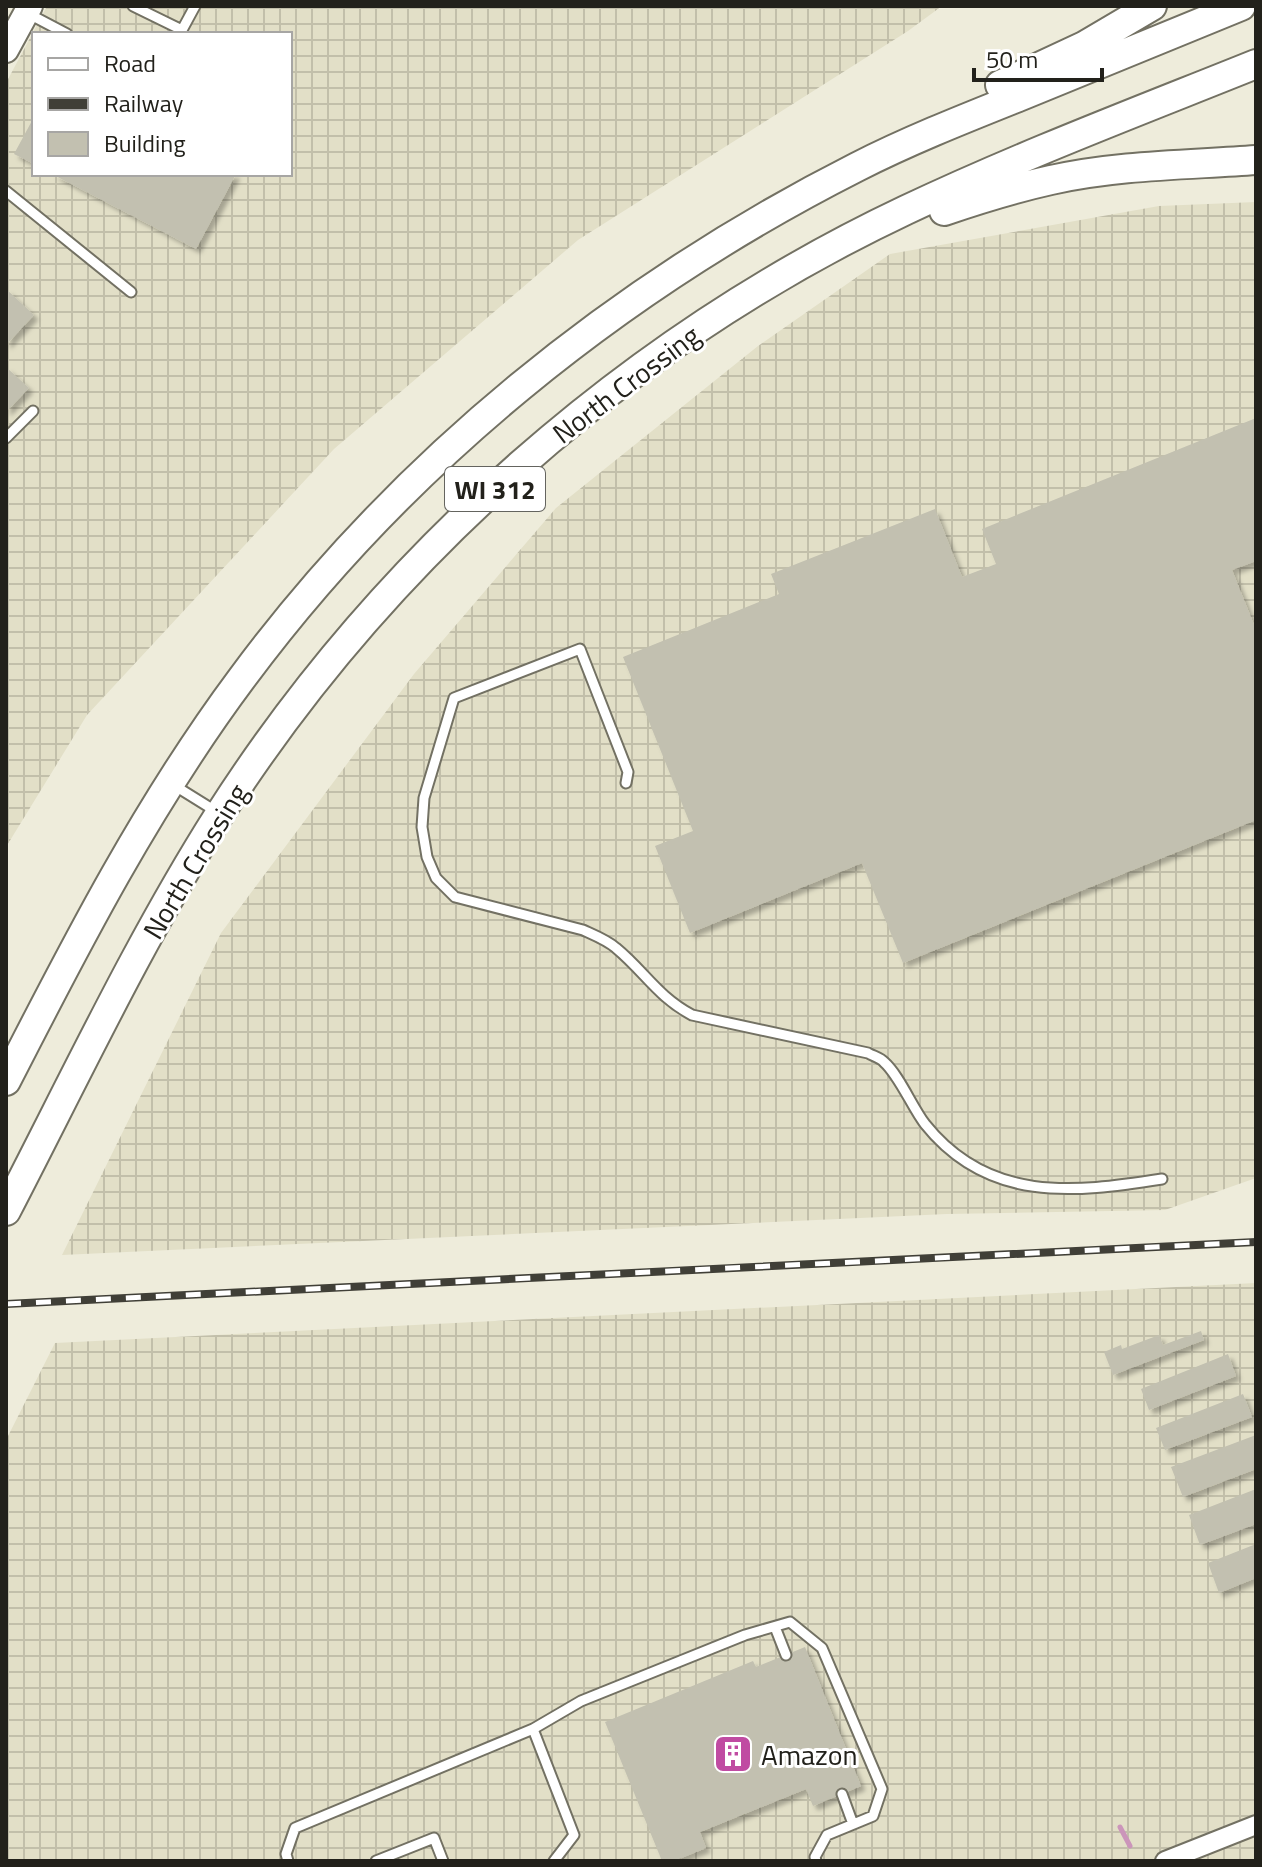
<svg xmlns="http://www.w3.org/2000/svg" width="1262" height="1867" viewBox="0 0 1262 1867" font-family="'Titillium Web',sans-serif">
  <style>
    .industrial { fill: url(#industrial-grid); fill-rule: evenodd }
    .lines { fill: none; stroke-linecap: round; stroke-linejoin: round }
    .stream { stroke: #cb95ba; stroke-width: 5 }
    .building { fill: #c2c0b0; filter: url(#shadow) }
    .lane-casing { stroke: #737163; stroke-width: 13 }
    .street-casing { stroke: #737163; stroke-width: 22 }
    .secondary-casing { stroke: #737163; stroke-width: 28 }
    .primary-casing { stroke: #737163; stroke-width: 32 }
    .lane { stroke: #fff; stroke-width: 9 }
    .street { stroke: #fff; stroke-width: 18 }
    .secondary { stroke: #fff; stroke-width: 24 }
    .primary { stroke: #fff; stroke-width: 28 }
    .rail-casing { stroke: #403f37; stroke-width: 8 }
    .rail { stroke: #fff; stroke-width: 5; stroke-dasharray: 15; stroke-linecap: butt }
    .labels { text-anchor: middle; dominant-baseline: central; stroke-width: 6; stroke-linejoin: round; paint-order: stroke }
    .shield { fill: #fff; stroke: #64645f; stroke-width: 2 }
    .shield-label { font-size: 26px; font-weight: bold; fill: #22211b }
    .street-label { font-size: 28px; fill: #22211b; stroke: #fff }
    .poi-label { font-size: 28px; fill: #22211b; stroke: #fff; text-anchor: start }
  </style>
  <defs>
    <pattern id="industrial-grid" width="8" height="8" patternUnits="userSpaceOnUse" patternTransform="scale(2)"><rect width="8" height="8" fill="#e2dfc7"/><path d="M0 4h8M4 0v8" fill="none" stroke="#c2bfaa"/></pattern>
    <filter id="shadow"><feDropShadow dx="4.5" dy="4.5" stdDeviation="2" flood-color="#0004"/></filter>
  </defs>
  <rect width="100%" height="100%" fill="#eeecdb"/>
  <path class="industrial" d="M47,6H942L908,31L578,240L334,449L87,715L6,847V83ZM34,34H290V174H34Z
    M1256,202V1178L1165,1210L947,1214L62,1255L221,933L414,674L556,508L758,346L890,254L1159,206Z
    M1256,1283V1861H6V1440L55,1343Z"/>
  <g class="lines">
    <path class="stream" d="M1120,1827L1130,1846"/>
  </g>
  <path class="building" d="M34,117V164L14,154Z
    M52,174H236L196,249Z
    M6,289L34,315L6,345Z
    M6,367L29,388L6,412Z
    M1256,418V561L1232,570L1256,630V820L903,963L862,863L690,933L655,846L693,831L623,657L779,594L771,574L935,509L962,577L996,564L982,529Z
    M1201,1331L1204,1340L1113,1375L1104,1352L1121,1345L1122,1349L1159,1335L1163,1345Z
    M1228,1354L1236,1376L1149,1410L1141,1389Z
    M1243,1394L1252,1417L1165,1450L1156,1428Z
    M1256,1435V1469L1183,1497L1171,1467Z
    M1256,1489V1524L1200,1545L1189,1515Z
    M1256,1544V1578L1219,1593L1208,1563Z
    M805,1647L861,1786L813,1806L806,1789L700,1832L706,1848L674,1861H662L605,1722L753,1661L756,1667Z"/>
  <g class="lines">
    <g class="lane-casing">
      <path id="lane" d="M133,6L182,30L195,6
        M29,14L67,34
        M6,191L131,292
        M6,438L33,411
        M626,783L628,772L580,649L454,698L424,798L422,827L427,857L436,878L455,897L583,930C594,935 607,940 616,948C645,972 657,996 692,1015L868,1053C873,1056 881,1058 884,1062C899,1075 912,1107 925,1124C988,1203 1073,1193 1162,1179
        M172,784L217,812
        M775,1627L786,1655
        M533,1729L574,1835L554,1861
        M842,1794L853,1824
        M288,1861L286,1854L295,1828L533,1729L581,1701L745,1635L790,1622L822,1648L882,1789L873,1816L827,1835L815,1857L816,1861
        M376,1861L434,1838L443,1861"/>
    </g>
    <g class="street-casing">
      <path id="street" d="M1165,1861L1256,1825"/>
    </g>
    <g class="secondary-casing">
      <path id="secondary" d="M6,50L30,6"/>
    </g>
    <g class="primary-casing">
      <path id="primary" d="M1000,85L1084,46L1152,6
        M944,211C979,199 1015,188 1051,180C1118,165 1188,165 1256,160
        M6,1081C77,942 148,804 242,678C402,462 618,288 857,167C910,140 966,118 1021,96C1095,66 1168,36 1241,6
        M6,1211C75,1078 139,941 219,815C384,557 629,341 906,210C1020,156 1139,111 1256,64"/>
    </g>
    <use href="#lane" class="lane"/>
    <use href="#street" class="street"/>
    <use href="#secondary" class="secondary"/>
    <use href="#primary" class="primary"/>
    <g class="rail-casing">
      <path id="rail" d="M6,1304L1256,1242"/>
    </g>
    <use href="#rail" class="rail"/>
  </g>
  <defs>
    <g id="building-square" transform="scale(2)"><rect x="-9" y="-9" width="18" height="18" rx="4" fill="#c04ba2" stroke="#fff"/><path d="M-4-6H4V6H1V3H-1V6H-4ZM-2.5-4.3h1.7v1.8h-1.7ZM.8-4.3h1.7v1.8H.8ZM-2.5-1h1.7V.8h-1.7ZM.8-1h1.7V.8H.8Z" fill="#fff"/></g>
  </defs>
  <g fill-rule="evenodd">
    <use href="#building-square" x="733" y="1754"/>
  </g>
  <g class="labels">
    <rect class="shield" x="445" y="467" width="100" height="44" rx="6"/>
    <g class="shield-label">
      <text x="495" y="489">WI 312</text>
    </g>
    <g class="street-label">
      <text transform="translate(626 384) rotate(-37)">North Crossing</text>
      <text transform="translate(195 861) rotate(-59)">North Crossing</text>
    </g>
    <g class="poi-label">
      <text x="761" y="1754">Amazon</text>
    </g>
  </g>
  <rect width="1262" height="1867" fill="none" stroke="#22211b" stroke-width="16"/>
  <rect x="32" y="32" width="260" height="144" fill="#ffffff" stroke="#a7a6a4" stroke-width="2"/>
  <rect x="48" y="58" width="40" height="12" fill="#ffffff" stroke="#a7a6a4" stroke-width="2"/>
  <text x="104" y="72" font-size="24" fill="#22211b">Road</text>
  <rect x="48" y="98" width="40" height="12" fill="#403f37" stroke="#a7a6a4" stroke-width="2"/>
  <text x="104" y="112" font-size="24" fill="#22211b">Railway</text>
  <rect x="48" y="132" width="40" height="24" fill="#c2c0b0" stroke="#a7a6a4" stroke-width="2"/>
  <text x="104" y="152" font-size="24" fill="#22211b">Building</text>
  <path d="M974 68v12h128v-12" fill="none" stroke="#22211b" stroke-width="4"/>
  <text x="986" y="68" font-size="24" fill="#22211b" stroke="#ffffff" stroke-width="6" paint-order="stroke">50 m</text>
</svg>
